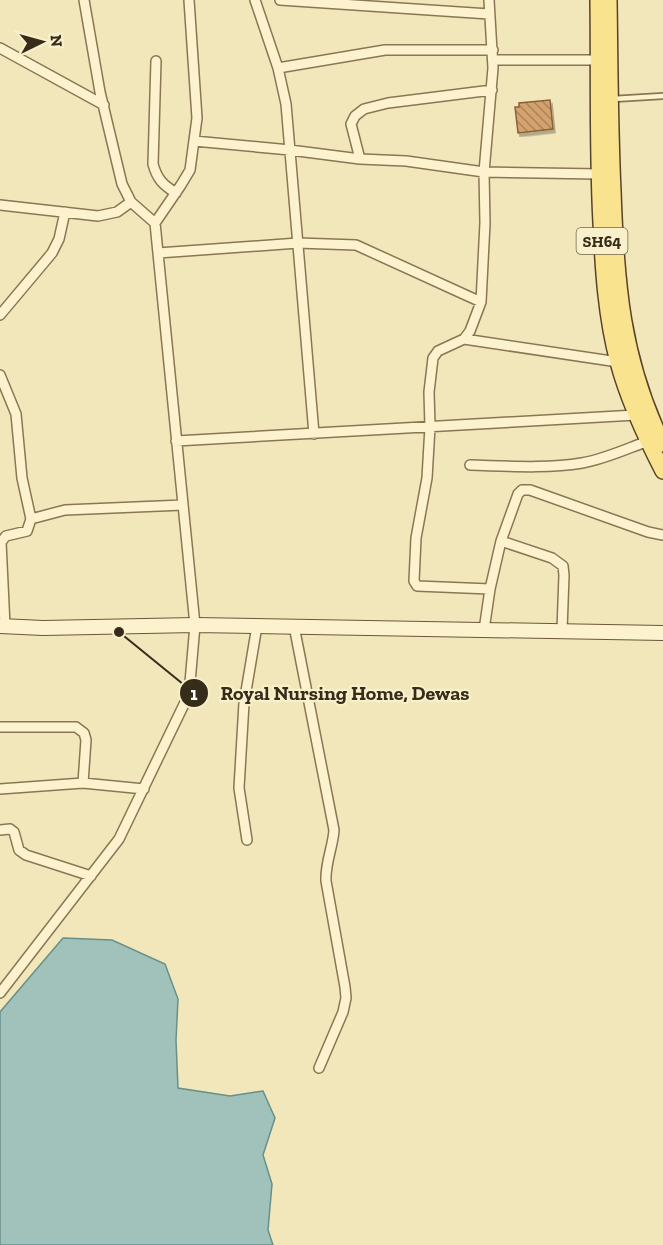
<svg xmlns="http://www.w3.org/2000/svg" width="663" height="1245" viewBox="0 0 663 1245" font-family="'Zilla Slab',serif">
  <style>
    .water { fill: #a0c2bb; stroke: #67908a; stroke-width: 1.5 }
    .building { fill: url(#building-back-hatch); stroke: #8b6137; stroke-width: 1.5; filter: url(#shadow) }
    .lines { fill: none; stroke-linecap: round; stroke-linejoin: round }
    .lane-casing { stroke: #8a7654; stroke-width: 8 }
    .street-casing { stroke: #8a7654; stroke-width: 12 }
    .secondary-casing { stroke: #6b5637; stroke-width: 16 }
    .primary-casing { stroke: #564329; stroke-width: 18 }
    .lane { stroke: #fcf3ce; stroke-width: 4.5 }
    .street { stroke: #fcf3ce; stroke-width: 9 }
    .secondary { stroke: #fcf3ce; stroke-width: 14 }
    .primary { stroke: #f9e38e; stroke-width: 15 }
    .labels { text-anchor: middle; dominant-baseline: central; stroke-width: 4.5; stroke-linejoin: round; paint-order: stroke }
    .shield { fill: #f8f0cb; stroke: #71664f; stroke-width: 1.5 }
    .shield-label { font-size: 16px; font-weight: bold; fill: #372b1a }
    .leader { fill: none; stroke: #372b1a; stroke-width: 2 }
    .callout-dot { fill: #372b1a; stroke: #f8f0cb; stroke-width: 2 }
    .mark-label { font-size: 18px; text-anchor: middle; font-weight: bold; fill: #fff }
    .callout-label { font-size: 20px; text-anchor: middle; font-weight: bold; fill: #372b1a; stroke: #f8f0cb; stroke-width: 4.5; stroke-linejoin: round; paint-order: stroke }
  </style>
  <defs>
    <pattern id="building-back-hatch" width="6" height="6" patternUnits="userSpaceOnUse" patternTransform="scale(1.5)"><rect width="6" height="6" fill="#d3a26d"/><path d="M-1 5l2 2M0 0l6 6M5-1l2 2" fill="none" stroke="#ac8459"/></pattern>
    <filter id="shadow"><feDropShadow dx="2" dy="3.5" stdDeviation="0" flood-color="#0004"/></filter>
  </defs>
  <rect width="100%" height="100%" fill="#f1e7bb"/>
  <path class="water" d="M63,938L112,940L165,964L178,999L176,1040L178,1088L230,1096L263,1091L275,1118L263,1155L272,1184L268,1230L273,1245H0V1012Z"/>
  <path class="building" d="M550,100L553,129L518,133L515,107H519V103Z"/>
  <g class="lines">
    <g class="lane-casing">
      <path id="lane" d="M613,99L663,96"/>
    </g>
    <g class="street-casing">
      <path id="street" d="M255,0L278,68L286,104L314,434
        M280,0L489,14
        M489,0L493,68L484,172L485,223L481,302L470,331L464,339L438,351L433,358L429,392L430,427L427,478L416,538L414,581L417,586L490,589
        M0,48L104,105
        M493,60H599
        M156,61L153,164C157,179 163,185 176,193
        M278,68L385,50H493
        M194,141L290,150L360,159L406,161L484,172L599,174
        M360,159L351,124L355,116L364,109L388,103L492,90
        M0,205L98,216L117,212L131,202
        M155,223L181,185L190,170L197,118L189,0
        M158,253L298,243L356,245L481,302
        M0,315L52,253L59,239L65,212
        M464,339L618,362
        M0,375L16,414L22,478L31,519L27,531L6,536L1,542L5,626
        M176,441L636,415
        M470,465C507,466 546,469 582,463C605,459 626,449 648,441
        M31,519L65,510L183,505
        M501,541L552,558L563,566L564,575L562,630
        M294,626L334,830C333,847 325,863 326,881L345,987L346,998L343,1012L319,1068
        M484,630L490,589L501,541L518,494L522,490H530L648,532L663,535
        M0,727H76L84,733L86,740L83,783
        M0,789L83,783L144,789
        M0,830L10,829L14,832L19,850L26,855L91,876
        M247,840L239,788L244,703L257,626
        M0,993L119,839L189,694L195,625L155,223L131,202L122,184L100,92L84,0"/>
    </g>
    <g class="secondary-casing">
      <path id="secondary" d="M0,626L43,628L195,625L663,633"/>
    </g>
    <g class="primary-casing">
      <path id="primary" d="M598,0C599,74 597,149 601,223C603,269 606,317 618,362C628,400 645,436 663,471
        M609,0C610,64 610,128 613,191C616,283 622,360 663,444"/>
    </g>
    <use href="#lane" class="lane"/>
    <use href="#street" class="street"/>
    <use href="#secondary" class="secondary"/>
    <use href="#primary" class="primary"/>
  </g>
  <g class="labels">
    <rect class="shield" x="576.5" y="228" width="51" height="26" rx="4.5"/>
    <g class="shield-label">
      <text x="602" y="241">SH64</text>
    </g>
  </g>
  <path class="leader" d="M119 632L194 693"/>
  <g class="callout-dot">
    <circle cx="119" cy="632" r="6"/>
    <circle cx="194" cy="693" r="15"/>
  </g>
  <g class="mark-label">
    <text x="194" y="700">1</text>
  </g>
  <g class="callout-label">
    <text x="345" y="700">Royal Nursing Home, Dewas</text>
  </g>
  <g transform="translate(42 42) rotate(85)" stroke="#f8f0cb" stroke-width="4.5" paint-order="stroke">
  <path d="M0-4.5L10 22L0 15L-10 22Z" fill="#372b1a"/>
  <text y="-9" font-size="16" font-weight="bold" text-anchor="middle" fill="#372b1a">N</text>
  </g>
</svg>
